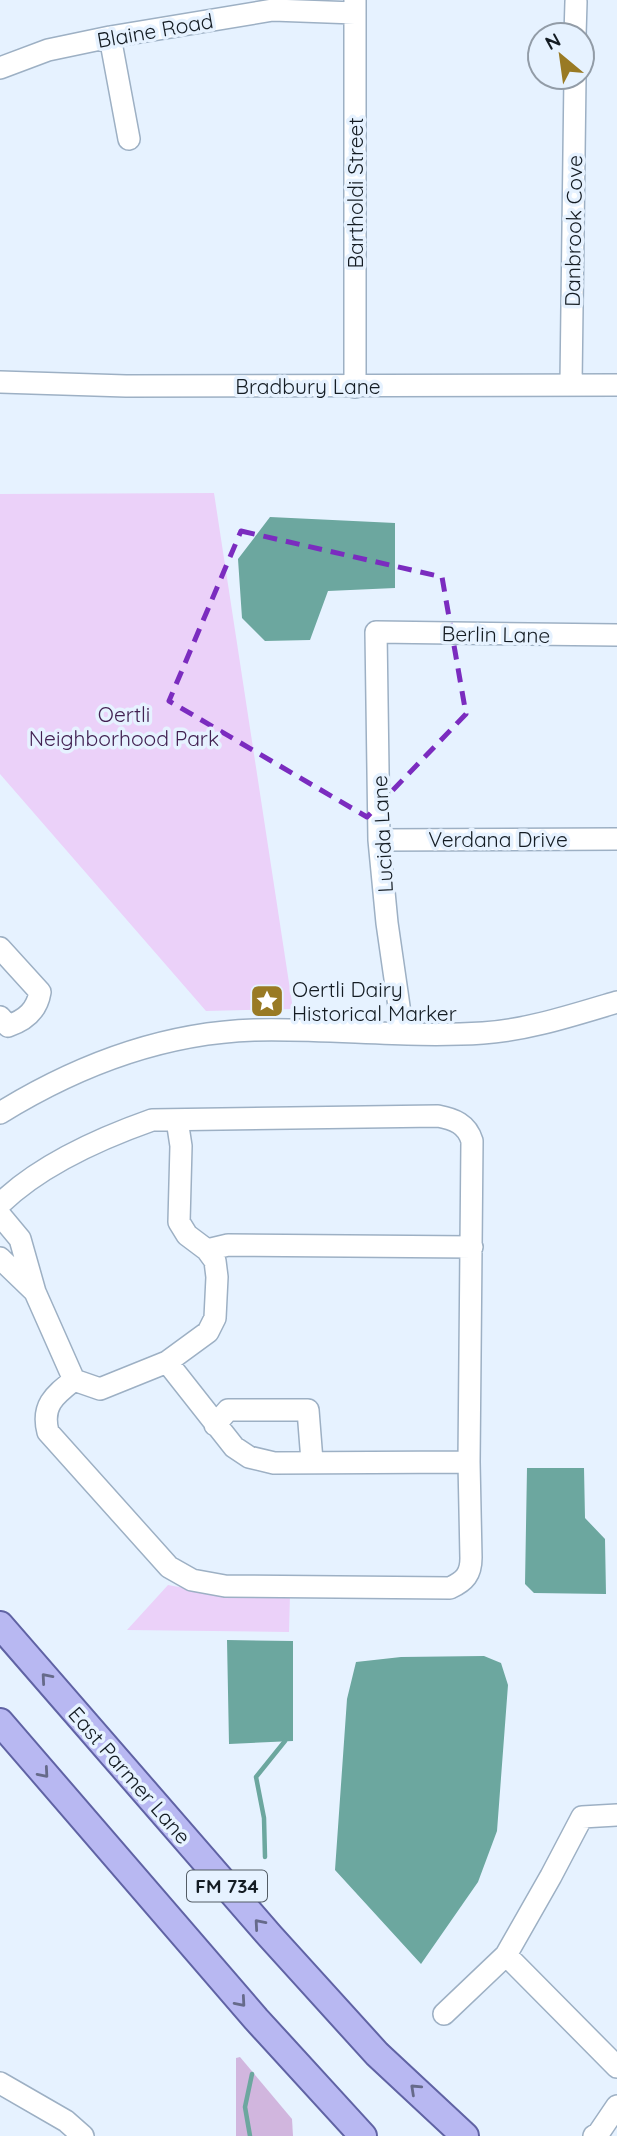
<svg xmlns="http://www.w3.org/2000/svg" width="617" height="2136" viewBox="0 0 617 2136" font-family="Quicksand,sans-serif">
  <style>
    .green { fill: #ebd1f9 }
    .forest { fill: #d1b6de }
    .water { fill: #6ca79f }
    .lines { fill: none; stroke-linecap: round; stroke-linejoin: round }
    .stream { stroke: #6ca79f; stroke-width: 4.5 }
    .minor-casing { stroke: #9db0c4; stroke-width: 24 }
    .major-casing { stroke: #6063a4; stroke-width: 30 }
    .minor { stroke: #fff; stroke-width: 21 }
    .major { stroke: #b8b8f2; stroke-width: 26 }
    .oneway { stroke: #666a8a }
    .marked { fill: none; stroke: #7b2cbf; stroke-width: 5; stroke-dasharray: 14 9; stroke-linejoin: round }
    .labels { text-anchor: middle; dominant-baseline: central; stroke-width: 7; stroke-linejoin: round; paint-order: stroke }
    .shield { fill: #e6f2ff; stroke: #535c65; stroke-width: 2 }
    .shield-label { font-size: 19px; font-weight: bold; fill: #141c23 }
    .street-label { font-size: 21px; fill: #141c23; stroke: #e6f2ff }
    .park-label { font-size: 21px; fill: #422152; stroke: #e6f2ff }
    .poi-label { font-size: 21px; fill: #141c23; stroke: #e6f2ff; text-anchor: start }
  </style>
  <rect width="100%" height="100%" fill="#e6f2ff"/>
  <path class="green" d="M214,493L293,1009L206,1011L0,774V494Z
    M168,1585L218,1594L290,1595L289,1632L127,1630Z"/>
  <path class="forest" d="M240,2057L292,2119L293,2136H236V2058Z"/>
  <path class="water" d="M270,517L395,523V588L328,591L310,640L265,641L242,618L238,559Z
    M527,1468H584L585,1518L605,1539L606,1594L534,1593L525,1584Z
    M227,1640L293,1641V1741L229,1744Z
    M484,1656L501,1663L508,1685L497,1831L478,1882L421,1964L335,1870L347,1699L356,1662L401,1657Z"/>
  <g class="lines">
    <path class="stream" d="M265,1857L264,1818L256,1777L285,1741
      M250,2136L245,2107L252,2074"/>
    <g class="minor-casing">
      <path id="minor" d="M575,35L576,2
        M110,37L129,139
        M0,68L48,50L110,37L273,10L355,13
        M0,382L126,386L617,385
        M571,384L575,77
        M355,387V0
        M379,840L617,839
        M0,948L40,992C37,1010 26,1020 8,1026L0,1017
        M403,1034L387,923L379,840L376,632L617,635
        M0,1113C78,1065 162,1033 254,1030C330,1028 407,1038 483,1033C528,1030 573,1015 617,1002
        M0,1204C39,1166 101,1138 152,1120L438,1116C454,1119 467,1124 472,1141L469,1462L471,1558C471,1574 465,1581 450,1588L225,1586L192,1580L169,1567L48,1432C41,1405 55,1395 74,1380
        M0,1215L20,1239L35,1292L74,1380L100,1389L167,1362L208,1332L215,1318L217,1277L215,1261L207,1250L187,1235L179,1222L181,1146L177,1120
        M207,1250L228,1245L472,1247
        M0,1258L33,1290
        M167,1362L234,1447L249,1457L274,1463L469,1462
        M215,1425L228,1410H308L312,1461
        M617,1815L582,1817L551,1876L506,1955L617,2067
        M444,2014L506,1955
        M0,2083L66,2121L83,2136
        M594,2136L598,2134L617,2106"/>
    </g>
    <g class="major-casing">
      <path id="major" d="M0,1625L270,1936L377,2054L465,2136
        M0,1722L256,2019L363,2136"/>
    </g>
    <use href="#minor" class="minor"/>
    <use href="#major" class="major"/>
  </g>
  <defs><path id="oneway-chevron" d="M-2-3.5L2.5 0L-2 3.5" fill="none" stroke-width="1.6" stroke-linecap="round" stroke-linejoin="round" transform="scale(1.75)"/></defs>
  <g class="oneway">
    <use href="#oneway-chevron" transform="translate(46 1678) rotate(-131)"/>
    <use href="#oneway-chevron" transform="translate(44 1773) rotate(49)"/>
    <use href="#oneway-chevron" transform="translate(259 1924) rotate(-131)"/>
    <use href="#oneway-chevron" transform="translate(241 2002) rotate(49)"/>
    <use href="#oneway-chevron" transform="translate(415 2089) rotate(-137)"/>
  </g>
  <path class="marked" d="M241,531L442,577L466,714L367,817L169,701Z"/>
  <defs>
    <g id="sight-square" transform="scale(1.75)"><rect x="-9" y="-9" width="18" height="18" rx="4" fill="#997a24" stroke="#e6f2ff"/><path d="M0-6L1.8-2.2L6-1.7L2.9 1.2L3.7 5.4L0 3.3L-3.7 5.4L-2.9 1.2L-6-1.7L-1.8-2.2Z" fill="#fff"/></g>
  </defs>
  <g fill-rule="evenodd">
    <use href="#sight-square" x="267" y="1001"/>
  </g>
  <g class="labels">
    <rect class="shield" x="187" y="1870.5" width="80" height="31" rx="5"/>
    <g class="shield-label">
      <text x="227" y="1886">FM 734</text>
    </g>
    <g class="street-label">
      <text transform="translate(155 30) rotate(-10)">Blaine Road</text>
      <text transform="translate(355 193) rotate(-90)">Bartholdi Street</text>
      <text transform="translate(573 231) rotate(-89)">Danbrook Cove</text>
      <text x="308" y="386">Bradbury Lane</text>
      <text transform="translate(496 634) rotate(1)">Berlin Lane</text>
      <text transform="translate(382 834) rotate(-93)">Lucida Lane</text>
      <text x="498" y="839">Verdana Drive</text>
      <text transform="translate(130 1775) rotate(49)">East Parmer Lane</text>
    </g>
    <g class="park-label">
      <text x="124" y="714">Oertli<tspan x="124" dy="24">Neighborhood Park</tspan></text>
    </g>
    <g class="poi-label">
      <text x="292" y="989">Oertli Dairy<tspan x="292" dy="24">Historical Marker</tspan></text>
    </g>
  </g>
  <g transform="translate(561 56) rotate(331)"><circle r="33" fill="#e6f2ff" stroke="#929ca7" stroke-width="2"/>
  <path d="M0-5L12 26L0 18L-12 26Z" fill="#997a24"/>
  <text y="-10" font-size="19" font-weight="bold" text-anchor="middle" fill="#141c23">N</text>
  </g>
</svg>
